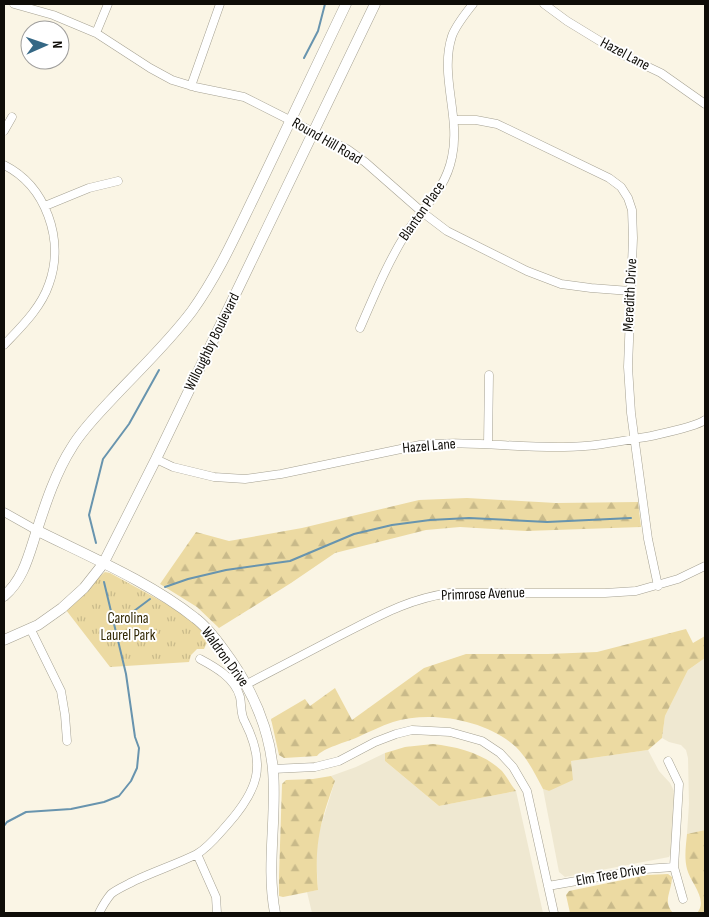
<svg xmlns="http://www.w3.org/2000/svg" width="709" height="917" viewBox="0 0 709 917" font-family="'Sofia Sans Condensed',sans-serif">
  <style>
    .built { fill: #efe8d1 }
    .forest { fill: url(#forest-firs) }
    .park { fill: url(#park-tufts) }
    .lines { fill: none; stroke-linecap: round; stroke-linejoin: round }
    .stream { stroke: #6894ae; stroke-width: 2 }
    .minor-casing { stroke: #a5a192; stroke-width: 9 }
    .tertiary-casing { stroke: #a5a192; stroke-width: 11 }
    .minor { stroke: #fff; stroke-width: 8 }
    .tertiary { stroke: #fff; stroke-width: 10 }
    .labels { text-anchor: middle; dominant-baseline: central; stroke-width: 4; stroke-linejoin: round; paint-order: stroke }
    .street-label { font-size: 15px; fill: #0f0d08; stroke: #fff }
    .park-label { font-size: 15px; fill: #322803; stroke: #fff }
  </style>
  <defs>
    <pattern id="forest-firs" width="22" height="20" patternUnits="userSpaceOnUse" patternTransform="scale(1.25)"><rect width="22" height="20" fill="#ecdaa2"/><path d="M5 1l3.5 6h-7zM16 11l3.5 6h-7z" fill="#c9ba8a"/></pattern>
    <pattern id="park-tufts" width="24" height="20" patternUnits="userSpaceOnUse" patternTransform="scale(1.25)"><rect width="24" height="20" fill="#ecdaa2"/><path d="M3 7l-1-3M5 7V3M7 7l1-3M15 17l-1-3M17 17v-4M19 17l1-3" fill="none" stroke="#c9ba8a"/></pattern>
  </defs>
  <rect width="100%" height="100%" fill="#faf5e5"/>
  <path class="built" d="M705,658V830L687,834L689,804L688,758L686,750L681,745L669,742L662,738L665,716L688,670Z
    M648,750L659,771L670,783L674,791L676,804L671,853L669,857L565,877L559,872L543,789L549,791L571,761Z
    M385,753V761L439,806L516,791L543,913H312L307,892L318,890L316,855L319,832L335,781L331,776L356,767Z"/>
  <path class="forest" d="M467,498L556,503L638,502L641,527L526,531L460,527L426,530L335,553L291,583L219,628L197,607L160,584L196,532L229,541L302,528L419,500Z
    M686,629L693,643L705,636V658L688,670L665,716L662,738L648,750L571,761L573,780L549,791L543,789C535,774 528,759 516,747C487,720 431,710 393,722C381,726 369,732 358,737C347,742 323,748 317,756L284,758L279,755L271,719L305,699L310,706L335,688L352,720L424,668L466,654H548L597,652Z
    M433,744C458,747 483,753 502,771C507,777 511,785 516,791L439,806L385,761V753L405,747Z
    M331,776L335,781C320,822 314,846 318,890L283,897L279,896V876L282,784L286,780L313,779Z
    M705,830V913H697C709,900 690,882 687,869C684,858 686,845 687,834Z
    M668,874L672,877C672,891 662,901 673,913H570L566,895L569,891L647,875Z"/>
  <path class="park" d="M105,572L110,573L174,608L193,621L209,638L204,649H197L191,655L189,662L110,667L66,610L98,578Z"/>
  <g class="lines">
    <path class="stream" d="M304,58L318,31L325,4
      M96,543L89,515L103,459L129,424L159,370
      M165,587L188,579L226,570L290,561L354,534L392,525L430,520L469,518L547,522L631,518
      M114,623L126,617L150,599
      M4,826L7,822L26,812L71,809L104,802L119,796L131,781L137,768L139,748L135,737L126,674L104,582"/>
    <g class="minor-casing">
      <path id="minor" d="M14,4L53,15L96,33L150,68L172,80L195,87L244,97L347,149L365,162L422,212L447,231L527,271L561,284L591,288L630,291
        M544,4L567,21L621,54L661,73L705,104
        M96,33L108,4
        M191,86L220,4
        M454,120H476L497,124L609,178L621,187L628,198L632,210L633,238L628,367L631,413L648,539L658,586
        M4,131L12,117
        M4,165C46,186 65,240 49,284C41,308 21,327 4,345
        M45,206L89,188L118,181
        M360,328C374,296 387,264 405,235C422,207 445,192 452,157C461,117 439,75 452,36C456,25 466,13 473,4
        M488,444L489,375
        M156,459L173,467L214,477L245,479L281,474L420,445C468,440 516,448 564,447C593,447 622,441 651,436C664,433 695,427 705,420
        M4,512L36,530
        M30,628L61,691L65,715L67,741
        M247,684C278,668 308,652 339,636C377,617 407,599 450,593H605L636,591L678,579L705,566
        M668,761L679,784L674,867L683,899
        M273,769L315,767L339,761L375,742L396,734L412,730L450,732L482,741L500,753L513,767L527,791L554,913
        M197,854L216,897L217,913
        M548,886L645,869L674,867
        M99,913C102,907 106,900 111,894C117,889 127,885 134,881C155,871 177,864 197,854C209,847 218,835 227,825C258,790 267,766 245,722C240,714 242,706 240,697C235,678 215,667 200,659"/>
    </g>
    <g class="tertiary-casing">
      <path id="tertiary" d="M36,530C88,556 150,582 195,618C206,626 215,638 223,649C250,685 269,724 273,770C277,817 266,866 275,913
        M4,596C24,579 29,554 37,530C46,502 56,472 72,447C82,430 97,415 111,400C138,371 168,343 192,311C218,275 236,234 255,195C286,131 316,67 346,4
        M4,640L38,625L62,608L84,588L103,564L156,459L375,4"/>
    </g>
    <use href="#minor" class="minor"/>
    <use href="#tertiary" class="tertiary"/>
  </g>
  <g class="labels">
    <g class="street-label">
      <text transform="translate(625 54) rotate(28)">Hazel Lane</text>
      <text transform="translate(327 141) rotate(30)">Round Hill Road</text>
      <text transform="translate(422 211) rotate(-55)">Blanton Place</text>
      <text transform="translate(630 295) rotate(-87)">Meredith Drive</text>
      <text transform="translate(212 342) rotate(-64)">Willoughby Boulevard</text>
      <text transform="translate(429 446) rotate(-5)">Hazel Lane</text>
      <text transform="translate(483 594) rotate(-2)">Primrose Avenue</text>
      <text transform="translate(225 657) rotate(54)">Waldron Drive</text>
      <text transform="translate(611 875) rotate(-10)">Elm Tree Drive</text>
    </g>
    <g class="park-label">
      <text x="128" y="618">Carolina<tspan x="128" dy="17">Laurel Park</tspan></text>
    </g>
  </g>
  <rect width="709" height="917" fill="none" stroke="#0f0d08" stroke-width="10"/>
  <g transform="translate(45 45) rotate(88)"><circle r="24" fill="#ffffff" stroke="#9f9e9c"/>
  <path d="M0-4L9 19L0 12L-9 19Z" fill="#356885"/>
  <text y="-8" font-size="14" font-weight="bold" text-anchor="middle" fill="#0f0d08">N</text>
  </g>
</svg>
